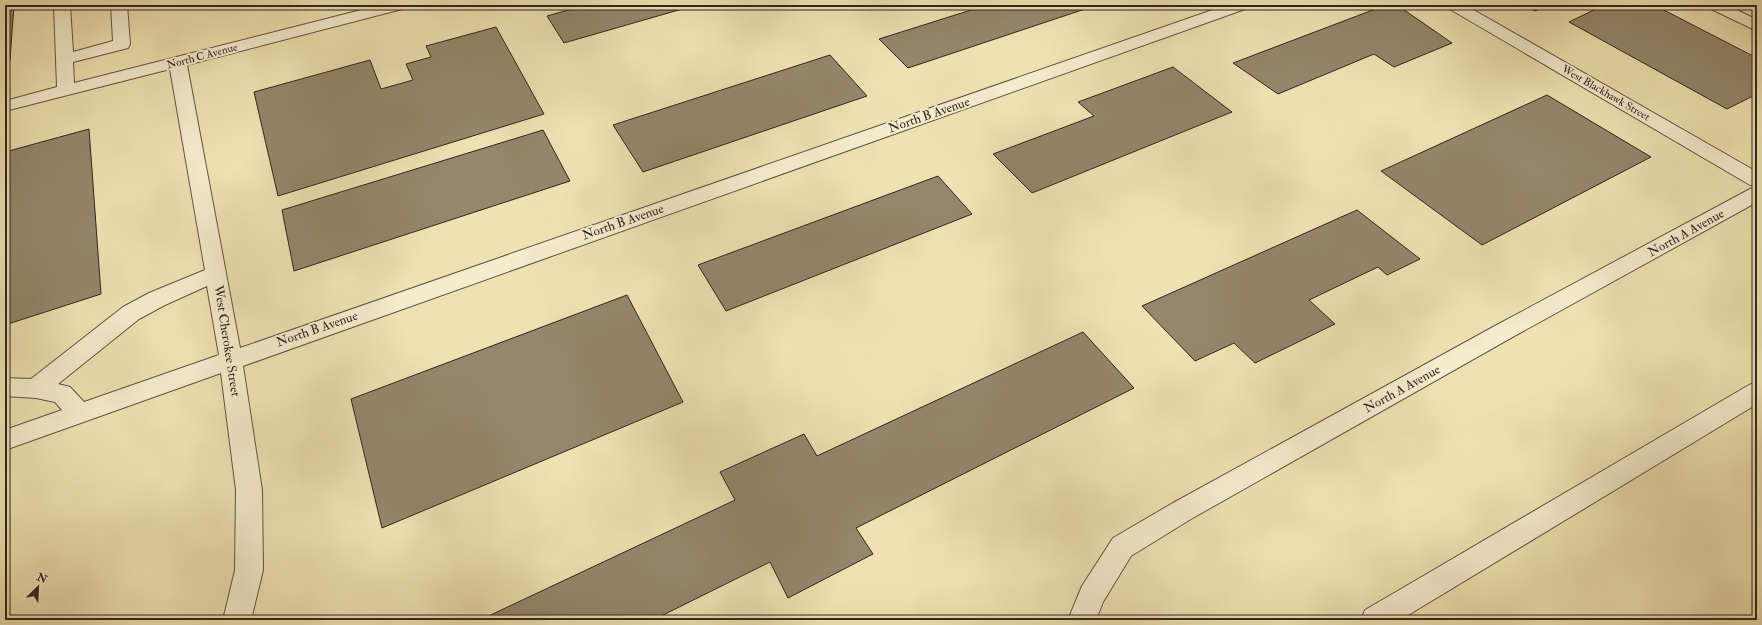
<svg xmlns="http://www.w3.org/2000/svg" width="1762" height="625" viewBox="0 0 1762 625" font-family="'IM FELL Double Pica',serif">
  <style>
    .building { fill: #94876b; stroke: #31251f }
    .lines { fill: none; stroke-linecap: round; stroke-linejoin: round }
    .minor-casing { stroke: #605444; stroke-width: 2 }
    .minor { fill: #f5eccd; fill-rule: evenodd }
    .labels { text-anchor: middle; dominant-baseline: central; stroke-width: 4; stroke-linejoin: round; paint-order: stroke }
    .far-street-label { font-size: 11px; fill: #31251f; stroke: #f5eccd }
    .street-label { font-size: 13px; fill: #31251f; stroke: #f5eccd }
  </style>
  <rect width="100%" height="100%" fill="#efe2b2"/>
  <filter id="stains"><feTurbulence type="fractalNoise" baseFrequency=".005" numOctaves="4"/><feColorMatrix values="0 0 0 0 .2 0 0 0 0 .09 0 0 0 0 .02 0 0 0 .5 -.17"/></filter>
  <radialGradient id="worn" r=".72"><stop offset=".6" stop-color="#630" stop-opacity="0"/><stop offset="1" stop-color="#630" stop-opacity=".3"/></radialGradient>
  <path class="building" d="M5,5H14L10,60L5,61Z
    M586,5H696L564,43L547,16Z
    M987,5H1097L908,68L879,39Z
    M1386,5H1397L1452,43L1394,67L1374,54L1278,94L1233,63Z
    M1524,5H1549L1535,11Z
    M1604,5H1654L1757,58V94L1727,109L1569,22Z
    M496,27L544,114L278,196L254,92L370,60L381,89L413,80L406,64L431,57L426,46Z
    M830,55L867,96L643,172L613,125Z
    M1173,67L1232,112L1032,193L993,154L1094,116L1078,102Z
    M1547,95L1651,157L1482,245L1381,171Z
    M89,129L101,294L5,325V152Z
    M543,130L570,181L294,271L282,210Z
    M938,176L972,214L726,311L698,265Z
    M1357,210L1420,259L1387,275L1378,267L1309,300L1335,324L1255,363L1234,343L1195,361L1142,306Z
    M627,295L683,402L382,528L351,399Z
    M1083,332L1134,388L856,528L873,554L788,598L770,562L653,620H480L735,500L720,472L804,434L817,456Z"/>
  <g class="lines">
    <g class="minor-casing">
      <path id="minor" d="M54,5H70L73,52L113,41L111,5H127L130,44L128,48L73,62L74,83L381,5H408L406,8L187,65L240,348L1227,5H1250L1248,8L243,366L262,490L263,570L251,620H223L235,570L236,490L221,373L5,450V430L62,410L55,402L36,398L5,396V378L31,379L123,307L149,293L205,270L170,69L5,111V101L57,87ZM207,286L219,355L84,402L70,387L58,384L139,319L165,305Z
        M1446,5H1465L1757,172V186L1750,185L1448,8Z
        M1707,5H1727L1757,20V31L1709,8Z
        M1757,187V202L1509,339L1191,519L1131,556L1103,602L1096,620H1068L1082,586L1113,538L1173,503L1493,327L1750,189Z
        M1757,382V404L1400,620H1361L1365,610L1413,582L1749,385Z"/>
    </g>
    <use href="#minor" class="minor"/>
  </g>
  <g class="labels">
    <g class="far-street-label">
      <text transform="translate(202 56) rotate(-15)">North C Avenue</text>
      <text transform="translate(1606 93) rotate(30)">West Blackhawk Street</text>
    </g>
    <g class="street-label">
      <text transform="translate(929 115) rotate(-19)">North B Avenue</text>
      <text transform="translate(623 222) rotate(-19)">North B Avenue</text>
      <text transform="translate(1686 233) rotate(-29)">North A Avenue</text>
      <text transform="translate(317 329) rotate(-19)">North B Avenue</text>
      <text transform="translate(227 341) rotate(81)">West Cherokee Street</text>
      <text transform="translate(1402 389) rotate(-29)">North A Avenue</text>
    </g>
  </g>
  <rect width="1762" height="625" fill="none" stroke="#efe2b2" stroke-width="20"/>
  <rect x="6" y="6" width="1750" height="613" fill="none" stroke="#31251f" stroke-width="2"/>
  <rect x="10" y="10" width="1742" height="605" fill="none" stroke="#31251f"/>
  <g transform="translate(38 587) rotate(24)" stroke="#f5eccd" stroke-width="3" paint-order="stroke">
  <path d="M0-3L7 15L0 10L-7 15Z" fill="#31251f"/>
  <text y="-6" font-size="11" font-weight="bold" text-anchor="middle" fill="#31251f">N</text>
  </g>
  <rect width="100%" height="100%" filter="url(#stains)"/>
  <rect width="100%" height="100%" fill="url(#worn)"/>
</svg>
